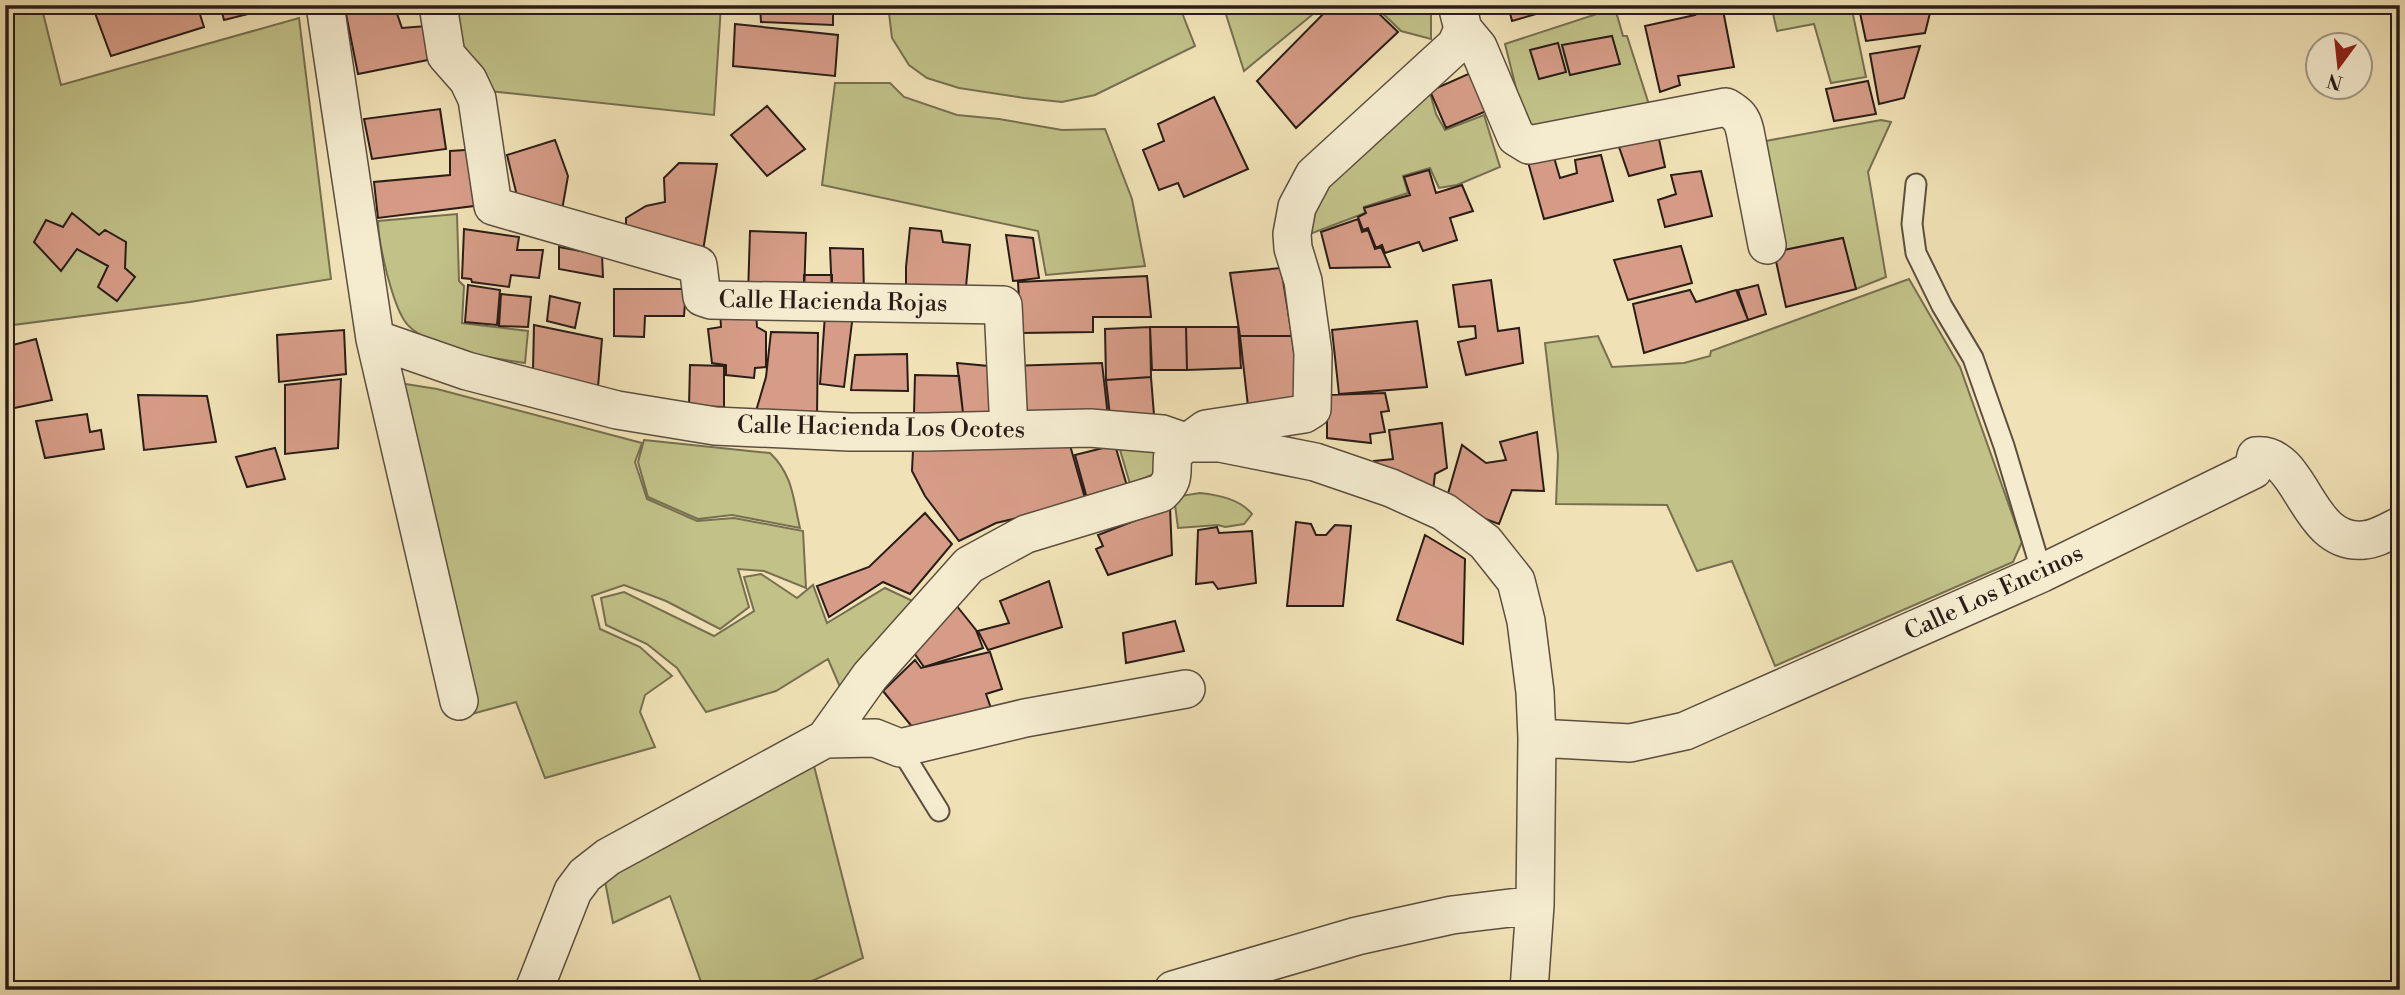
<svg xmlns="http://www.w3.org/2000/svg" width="2405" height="995" viewBox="0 0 2405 995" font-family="'Libre Bodoni',serif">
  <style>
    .green { fill: #c1c188; stroke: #766f50; stroke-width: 2 }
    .building { fill: #d69c87; stroke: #2a1d17; stroke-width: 2 }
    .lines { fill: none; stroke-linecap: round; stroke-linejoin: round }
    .lane-casing { stroke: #5c4e3f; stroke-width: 23 }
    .street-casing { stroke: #5c4e3f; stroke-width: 40 }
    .lane { stroke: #f5ecd0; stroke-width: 19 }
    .street { stroke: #f5ecd0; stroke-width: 37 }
    .labels { text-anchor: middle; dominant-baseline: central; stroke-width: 5; stroke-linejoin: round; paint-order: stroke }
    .street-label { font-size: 24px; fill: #2a1d17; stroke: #f5ecd0 }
  </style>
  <rect width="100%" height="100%" fill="#f0e2b6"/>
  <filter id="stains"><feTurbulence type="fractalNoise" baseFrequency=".00286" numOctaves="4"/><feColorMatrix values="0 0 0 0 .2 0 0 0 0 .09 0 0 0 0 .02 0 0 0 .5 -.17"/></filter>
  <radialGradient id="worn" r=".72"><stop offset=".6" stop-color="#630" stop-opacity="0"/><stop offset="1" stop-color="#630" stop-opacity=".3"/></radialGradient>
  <path class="green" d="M5,5H41L61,85L299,18L331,279L190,302L5,326Z
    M444,5H721L714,115L489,91L459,61Z
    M888,5H1179L1195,46L1095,95L1062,102L1024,98L959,88L927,78L909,65L892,38Z
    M1223,5H1324L1244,71Z
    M1374,5H1431V39L1401,31Z
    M1771,5H1851L1866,77L1831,83L1814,24L1777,31Z
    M1615,8L1623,36H1627L1652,114L1530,130L1518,96L1505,44Z
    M835,83H890L904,97L957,115L999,119L1062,130L1105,129L1132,199L1145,266L1046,275L1038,231L822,185Z
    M1430,93L1436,114L1445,130L1484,115L1500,167L1457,185L1439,188L1430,168L1403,176L1408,193L1364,207L1365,213L1310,234L1318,195Z
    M1881,120L1891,122L1868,172L1886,277L1856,289L1842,238L1774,252L1760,142Z
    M457,214L459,281L464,286L462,323L528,331L525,363C496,359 420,347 404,320C396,308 391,289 387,274C383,256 378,240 378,221Z
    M1909,279L1960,367L2022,542L2013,562L1775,666L1732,561L1697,571L1667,505L1556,504L1558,455L1545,343L1598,336L1612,367L1684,363L1710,356L1711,351Z
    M393,382L437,389L642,443L635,462L647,499L697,521L734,518L803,531L806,588L764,571L738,569L749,607L720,629L666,601L624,585L592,596L600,629L640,647L672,676L645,695L640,712L655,747L545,778L516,702L468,715Z
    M644,440L770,453C793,475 793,498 800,528L732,515L698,519L648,497L638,462Z
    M1118,443L1150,449L1157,456L1154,474L1130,484Z
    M1200,493C1218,495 1240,499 1252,514L1244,524L1225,527L1218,525L1178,528L1174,497Z
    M761,574L797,598L813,585L827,623L885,588L917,603L840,687L828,659L776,691L706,712L677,668L647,644L606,625L601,598L624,592L714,636L754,611L744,577Z
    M813,762L863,958L792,990H704L670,896L613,923L604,876Z"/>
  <path class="building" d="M92,5H197L204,27L111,56Z
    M220,5H275L276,7L224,20Z
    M362,5H394L402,28L426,26L433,59L358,74L345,9Z
    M760,5H833V25L761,22Z
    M1332,5H1370L1398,32L1296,128L1257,81Z
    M1508,5H1567L1512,21Z
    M1698,5H1722L1734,67L1678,76L1680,85L1660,92L1645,26L1695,15L1692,7Z
    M1912,5H1932L1925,33L1866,41L1860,13Z
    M735,24L838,35L835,76L733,66Z
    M1612,36L1620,64L1570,75L1562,45Z
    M1558,43L1566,72L1539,79L1530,50Z
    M1920,46L1904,98L1879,104L1870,54Z
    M1475,71L1489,110L1446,128L1430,91Z
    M1868,81L1876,114L1834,121L1826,89Z
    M1214,97L1248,169L1184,197L1178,183L1159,190L1143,150L1164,141L1158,124Z
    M767,106L805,149L767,176L731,135Z
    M440,109L446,149L372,159L364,119Z
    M1659,139L1665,167L1629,176L1618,144Z
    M555,140L568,176L562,210L518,200L507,155Z
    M481,149L482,205L378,218L374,182L450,175V151Z
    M1553,154L1560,178L1577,173L1575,160L1601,155L1613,201L1544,219L1528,162Z
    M679,163L717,164L702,257L626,231V218L646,206L665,202L664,178Z
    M1429,170L1436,193L1462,185L1473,211L1450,218L1457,240L1423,251L1419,242L1385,253L1382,245L1376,248L1368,228L1363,230L1358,217L1366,213L1364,208L1410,195L1404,177Z
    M1701,171L1712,216L1665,227L1658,200L1676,194L1671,175Z
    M72,213L99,235L105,230L126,242L125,268L135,277L117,301L98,287L108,266L77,249L61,271L34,242L46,220L63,227Z
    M1358,219L1362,232L1368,230L1375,249L1381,247L1390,267L1330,268L1321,232Z
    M910,228L941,231L943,242L970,245L965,297L906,301V267Z
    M464,229L519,237L517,250H543L539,278L511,275L509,287L472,282L471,279L462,278Z
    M750,231L806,233L804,295H748Z
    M1006,235L1033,238L1039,278L1013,281Z
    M1843,238L1856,289L1786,307L1774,252Z
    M1681,246L1692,283L1628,300L1614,260Z
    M559,247L602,255L603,277L559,269Z
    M830,248L863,249L864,295H832Z
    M1281,268L1292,336H1240L1230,273Z
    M804,275H832V295H804Z
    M1147,276L1151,317H1093V332L1021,333L1018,282Z
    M1491,280L1498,331L1519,328L1523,363L1466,375L1458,342L1476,338L1475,326L1459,327L1453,285Z
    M468,285L500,290L497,325L465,322Z
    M1758,285L1766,314L1748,320L1738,290Z
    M614,289H686L684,316H645L644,337L614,336Z
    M1690,290L1696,302L1736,290L1748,320L1644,353L1633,304Z
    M501,294L531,297L528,327L499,326Z
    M550,296L580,303L575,328L547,321Z
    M720,310H756L757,327L766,332V367L755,368L754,378L726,375V365L712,363L708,329L721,327Z
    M853,314L844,387L820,384L825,315Z
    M1417,321L1427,387L1339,394L1332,330Z
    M534,325L602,339L598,387L533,370Z
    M1150,327H1186L1187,370H1152Z
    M1150,327L1151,377L1106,380L1105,329Z
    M1186,327H1238L1241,368L1187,370Z
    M344,330L346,374L279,382L277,335Z
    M771,332L818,333L817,416L756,411L766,377Z
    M1240,336H1292L1301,407L1248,406Z
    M36,339L52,400L5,410V347Z
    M907,354L908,391L851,390L855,355Z
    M957,363L999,367L1001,415L963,413Z
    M1102,363L1108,417L1016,422L1012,366Z
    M690,365L724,366V407L689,406Z
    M915,375L959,376L963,413H914Z
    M1151,377L1154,415L1110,416L1106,380Z
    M341,379L338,448L285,454V385Z
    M1385,393L1389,411L1381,412L1385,432L1370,434L1371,443L1327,438V395Z
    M138,395L207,396L216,442L144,450Z
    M87,414L90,432L101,430L104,449L45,458L36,421Z
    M1442,423L1447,468L1435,474L1432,500L1374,475V461L1393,459L1389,430Z
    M1537,432L1544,491L1512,490L1499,524L1445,504L1462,445L1486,463L1506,460L1500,442Z
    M1068,438L1086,502L996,523L959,541L925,496L912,471L913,450Z
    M1115,445L1127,486L1088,502L1075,455Z
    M275,448L285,479L247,487L236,457Z
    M1170,507L1172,555L1108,575L1096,549L1103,546L1098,535Z
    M925,513L952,544L910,594L883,582L829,617L817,586L869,567Z
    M1296,522L1311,524L1316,535H1326L1335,525L1351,526L1343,606H1287Z
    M1217,527L1219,533L1252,531L1256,583L1218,589L1213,582L1196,584L1198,530Z
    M1425,535L1465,559L1463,644L1397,620Z
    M1049,581L1062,627L988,650L978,631L1009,623L1000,601Z
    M956,605L976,630L983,648L924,667L912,650Z
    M1175,621L1184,651L1126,663L1123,633Z
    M990,652L1002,689L986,694L993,714L913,728L883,691L915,660L921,668Z"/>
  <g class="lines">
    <g class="lane-casing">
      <path id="lane" d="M1916,184L1912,224L1916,253L1942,306L1973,358L2004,446L2042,573
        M900,748L939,811"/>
    </g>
    <g class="street-casing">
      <path id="street" d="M325,5L375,339L459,701
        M438,5L446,55L468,80L477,99L493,206L698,265L702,297L711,300L1003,305L1009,430
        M1463,29L1478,47L1516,137L1529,145L1726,107C1738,114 1742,118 1745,131L1767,245
        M375,339L467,371L617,410L715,426L850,432H927L1090,428L1162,434L1188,443H1220L1315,462L1391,488L1444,512L1485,542L1516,581L1526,621L1535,692L1537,738L1535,905L1529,990
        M1537,738L1630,743L1685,731L2042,573L2253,470L2256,456C2303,451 2305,546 2364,540C2377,539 2389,531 2400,526
        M825,739L875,738L900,748L1025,718L1186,689
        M534,990L573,891L585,875L608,857L825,739L870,676L969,565L1026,534L1161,493C1177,478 1170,472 1173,453L1206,429L1304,414L1312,409L1313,353L1303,281L1293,248L1292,234L1297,207L1314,175L1456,45L1463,29L1457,5
        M1173,990L1357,936L1452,915L1535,905"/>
    </g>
    <use href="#lane" class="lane"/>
    <use href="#street" class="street"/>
  </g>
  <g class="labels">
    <g class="street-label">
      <text transform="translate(833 302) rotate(1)">Calle Hacienda Rojas</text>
      <text transform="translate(881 428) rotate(1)">Calle Hacienda Los Ocotes</text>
      <text transform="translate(1994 593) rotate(-25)">Calle Los Encinos</text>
    </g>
  </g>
  <rect width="2405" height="995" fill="none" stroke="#f0e2b6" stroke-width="28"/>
  <rect x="7" y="7" width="2391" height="981" fill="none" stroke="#2a1d17" stroke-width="3.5"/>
  <rect x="14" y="14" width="2377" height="967" fill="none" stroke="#2a1d17" stroke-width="2"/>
  <g transform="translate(2339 66) rotate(195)"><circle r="33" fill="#f5ecd0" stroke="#a49986" stroke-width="2"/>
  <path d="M0-5L12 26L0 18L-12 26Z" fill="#8f2418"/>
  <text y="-10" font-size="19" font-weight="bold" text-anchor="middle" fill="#2a1d17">N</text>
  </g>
  <rect width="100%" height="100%" filter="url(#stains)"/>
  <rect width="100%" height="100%" fill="url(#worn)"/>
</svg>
